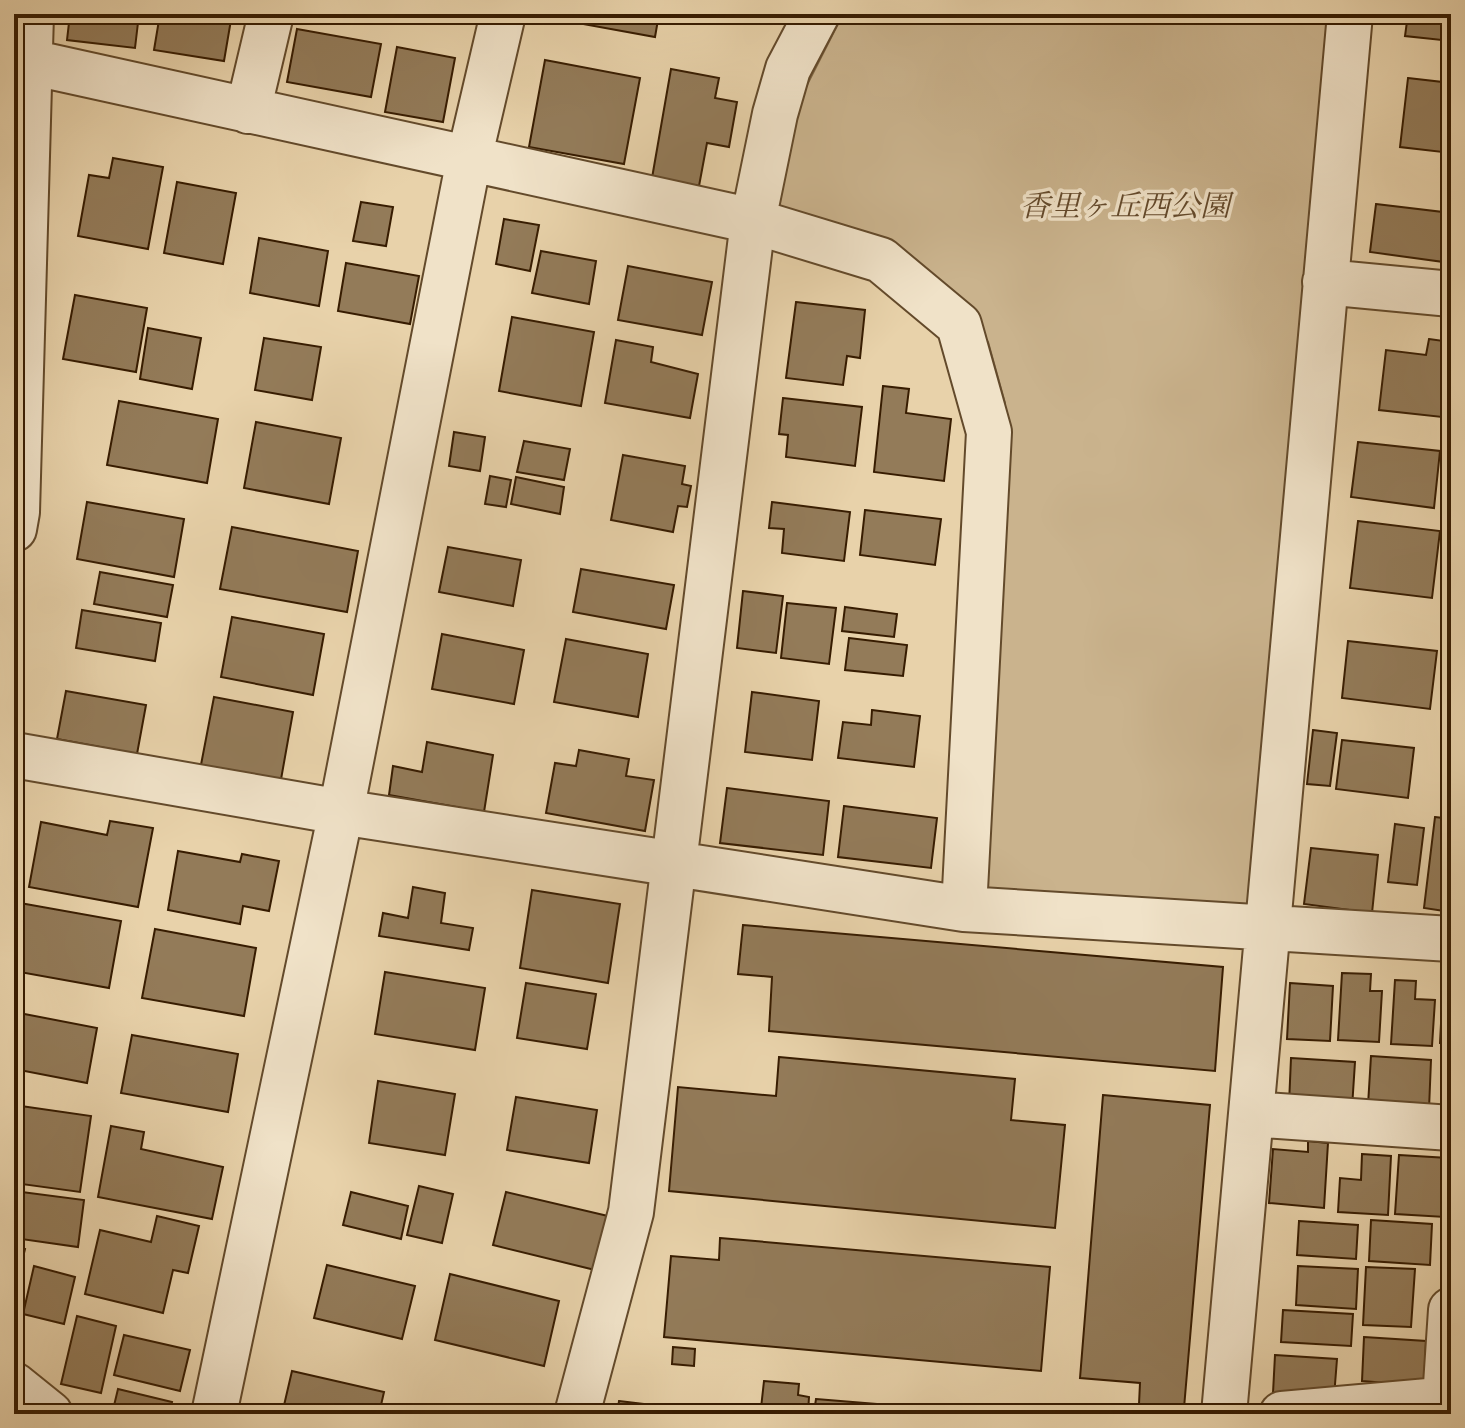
<svg xmlns="http://www.w3.org/2000/svg" width="1465" height="1428" viewBox="0 0 1465 1428" font-family="Alegreya,'Noto Serif JP',serif">
  <style>
    .green { fill: #cab38d; stroke: #806847; stroke-width: 2 }
    .building { fill: #937b59; stroke: #371c01; stroke-width: 2 }
    .lines { fill: none; stroke-linecap: round; stroke-linejoin: round }
    .minor-casing { stroke: #634a2b; stroke-width: 48 }
    .minor { stroke: #f0e2c8; stroke-width: 44 }
    .labels { text-anchor: middle; dominant-baseline: central; stroke-width: 7; stroke-linejoin: round; paint-order: stroke }
    .park-label { font-size: 30px; font-style: italic; fill: #63492b; stroke: #f0e2c8 }
  </style>
  <rect width="100%" height="100%" fill="#e8d2aa"/>
  <filter id="stains"><feTurbulence type="fractalNoise" baseFrequency=".0025" numOctaves="4"/><feColorMatrix values="0 0 0 0 .2 0 0 0 0 .09 0 0 0 0 .02 0 0 0 .5 -.17"/></filter>
  <radialGradient id="worn" r=".72"><stop offset=".6" stop-color="#630" stop-opacity="0"/><stop offset="1" stop-color="#630" stop-opacity=".3"/></radialGradient>
  <path class="green" d="M843,14H1336L1254,910L979,890L1005,403L988,342L940,283L768,213L785,128Z"/>
  <path class="building" d="M70,14H139L135,48L67,40Z
    M160,14H232L224,61L154,50Z
    M585,14H659L655,37L583,24Z
    M1408,14H1451V41L1405,36Z
    M297,29L381,44L371,97L287,82Z
    M397,47L455,58L443,122L385,112Z
    M545,60L640,78L624,164L529,147Z
    M671,69L719,78L715,98L737,102L729,147L707,143L699,186L652,178Z
    M1408,78L1451,83V153L1400,147Z
    M113,158L163,167L148,249L78,236L89,175L109,178Z
    M177,182L236,193L223,264L164,253Z
    M361,202L393,207L386,246L353,241Z
    M1376,204L1451,213V263L1370,252Z
    M504,219L539,225L530,271L496,264Z
    M259,238L328,251L319,306L250,293Z
    M541,251L596,261L589,304L532,293Z
    M346,263L419,276L410,324L338,311Z
    M628,266L712,282L702,335L618,320Z
    M75,295L147,308L136,372L63,359Z
    M796,302L865,310L860,358L847,356L843,385L786,378Z
    M512,317L594,332L581,406L499,391Z
    M148,328L201,338L192,389L140,379Z
    M264,338L321,347L312,400L255,390Z
    M1429,339L1451,342V418L1379,410L1386,350L1426,355Z
    M616,340L653,347L651,362L698,374L690,418L605,403Z
    M883,386L909,389L906,413L951,419L944,481L874,472Z
    M783,398L862,407L855,466L786,457L788,435L779,434Z
    M119,401L218,419L207,483L107,465Z
    M256,422L341,438L329,504L244,488Z
    M454,432L485,437L480,471L449,466Z
    M524,441L570,449L564,480L517,472Z
    M1358,442L1440,451L1434,508L1351,497Z
    M623,455L685,466L682,484L691,486L687,507L678,506L673,532L611,520Z
    M490,476L511,480L506,507L485,504Z
    M516,477L564,487L560,514L511,504Z
    M87,502L184,519L174,577L77,559Z
    M772,502L850,512L844,561L782,553L784,529L769,528Z
    M865,510L941,519L935,565L860,555Z
    M1358,521L1440,531L1432,598L1350,588Z
    M232,527L358,551L347,612L220,589Z
    M448,547L521,560L513,606L439,592Z
    M581,569L674,585L666,629L573,612Z
    M100,572L173,585L167,617L94,604Z
    M743,591L783,596L776,653L737,648Z
    M787,603L836,608L829,664L781,658Z
    M845,607L897,614L894,637L842,631Z
    M82,610L161,623L155,661L76,648Z
    M232,617L324,634L313,695L221,677Z
    M442,634L524,650L514,704L432,689Z
    M849,638L907,645L903,676L845,670Z
    M566,639L648,654L638,717L554,702Z
    M1348,641L1437,651L1430,709L1342,698Z
    M66,691L146,705L137,754L57,739Z
    M752,692L819,701L812,760L745,752Z
    M214,697L293,712L280,785L200,770Z
    M872,710L920,716L914,767L838,758L843,722L871,725Z
    M1313,730L1337,733L1330,786L1307,784Z
    M1342,740L1414,748L1408,798L1336,789Z
    M427,742L493,755L484,812L389,795L393,766L422,772Z
    M579,750L629,759L626,776L654,780L645,831L546,813L555,763L576,766Z
    M1449,769H1451V808L1445,807Z
    M727,788L829,801L823,855L720,843Z
    M844,806L937,818L931,868L838,857Z
    M1435,817L1451,819V912L1424,908Z
    M110,821L153,828L138,907L29,887L41,822L107,835Z
    M1395,824L1424,828L1417,885L1388,882Z
    M1311,848L1378,855L1372,913L1304,904Z
    M178,851L240,862L242,854L279,861L269,911L243,906L240,924L168,910Z
    M413,887L445,893L441,923L473,928L469,950L379,936L383,913L408,918Z
    M532,890L620,904L608,983L520,968Z
    M20,903L121,921L109,988L14,971V939Z
    M743,925L1223,967L1215,1071L769,1031L772,977L738,974Z
    M155,929L256,948L244,1016L142,998Z
    M385,972L485,988L475,1050L375,1034Z
    M1342,973L1371,974L1370,991H1382L1379,1042L1338,1040Z
    M1395,980L1416,981L1415,999L1435,1000L1432,1046L1391,1044Z
    M526,983L596,994L587,1049L517,1038Z
    M1290,983L1333,986L1330,1041L1287,1039Z
    M1443,985H1451V1043H1440Z
    M14,1012L97,1028L87,1083L14,1069Z
    M132,1035L238,1054L228,1112L121,1093Z
    M1371,1056L1431,1060L1429,1109L1368,1105Z
    M779,1057L1015,1079L1011,1120L1065,1125L1055,1228L669,1191L678,1087L776,1096Z
    M1291,1058L1355,1062L1352,1108L1289,1104Z
    M378,1081L455,1094L445,1155L369,1143Z
    M1103,1095L1210,1105L1184,1408L1139,1404L1140,1383L1080,1378Z
    M516,1097L597,1110L589,1163L507,1150Z
    M14,1105L91,1116L80,1192L14,1183Z
    M111,1126L144,1132L141,1149L223,1167L212,1219L98,1197Z
    M1308,1141L1328,1143L1324,1208L1269,1203L1273,1149L1308,1152Z
    M1362,1154L1391,1156L1388,1215L1338,1212L1340,1178L1361,1180Z
    M1399,1155L1448,1158L1445,1217L1395,1214Z
    M419,1186L453,1194L442,1243L407,1235Z
    M14,1191L84,1200L78,1247L14,1238Z
    M351,1192L408,1206L401,1239L343,1225Z
    M506,1192L608,1216L595,1270L493,1245Z
    M157,1216L199,1226L188,1273L173,1270L163,1313L85,1294L100,1230L151,1242Z
    M1371,1220L1432,1224L1430,1265L1369,1261Z
    M1299,1221L1358,1225L1356,1259L1297,1255Z
    M720,1238L1050,1267L1041,1371L664,1337L671,1256L719,1260Z
    M14,1246L25,1249L14,1295Z
    M327,1265L415,1286L402,1339L314,1318Z
    M34,1266L75,1277L64,1324L23,1314Z
    M1298,1266L1358,1269L1356,1309L1296,1305Z
    M1366,1267L1415,1269L1411,1327L1363,1325Z
    M450,1274L559,1301L544,1366L435,1340Z
    M1283,1310L1353,1314L1351,1346L1281,1342Z
    M77,1316L116,1326L101,1393L61,1384Z
    M124,1335L190,1350L180,1391L114,1375Z
    M1364,1337L1426,1341L1424,1386L1362,1381Z
    M673,1347L695,1349L694,1366L672,1364Z
    M1275,1355L1337,1359L1334,1397L1273,1393Z
    M292,1371L384,1392L379,1414H282Z
    M764,1381L799,1384L798,1395L809,1397L808,1413L761,1408Z
    M118,1389L172,1402L169,1414H112Z
    M816,1399L974,1412V1414L814,1412Z
    M619,1401L668,1407V1414H617Z"/>
  <g class="lines">
    <g class="minor-casing">
      <path id="minor" d="M14,63L30,62L753,221L881,260L959,325L989,432L964,909L1451,939
        M248,111L271,14
        M1325,282L1451,294
        M14,529L17,512L31,14
        M14,755L341,812L964,909
        M1251,1114L1451,1128
        M14,1385L50,1414
        M1445,1400L1451,1310
        M214,1414L341,812L469,159L503,14
        M577,1414L631,1212L753,221L775,114L788,69L817,14
        M1224,1414L1350,14
        M1282,1414L1451,1399"/>
    </g>
    <use href="#minor" class="minor"/>
  </g>
  <g class="labels">
    <g class="park-label">
      <text x="1125" y="206">香里ヶ丘西公園</text>
    </g>
  </g>
  <rect width="1465" height="1428" fill="none" stroke="#e8d2aa" stroke-width="48"/>
  <rect x="16" y="16" width="1433" height="1396" fill="none" stroke="#371c01" stroke-width="4"/>
  <rect x="24" y="24" width="1417" height="1380" fill="none" stroke="#371c01" stroke-width="2"/>
  <rect width="100%" height="100%" filter="url(#stains)"/>
  <rect width="100%" height="100%" fill="url(#worn)"/>
</svg>
